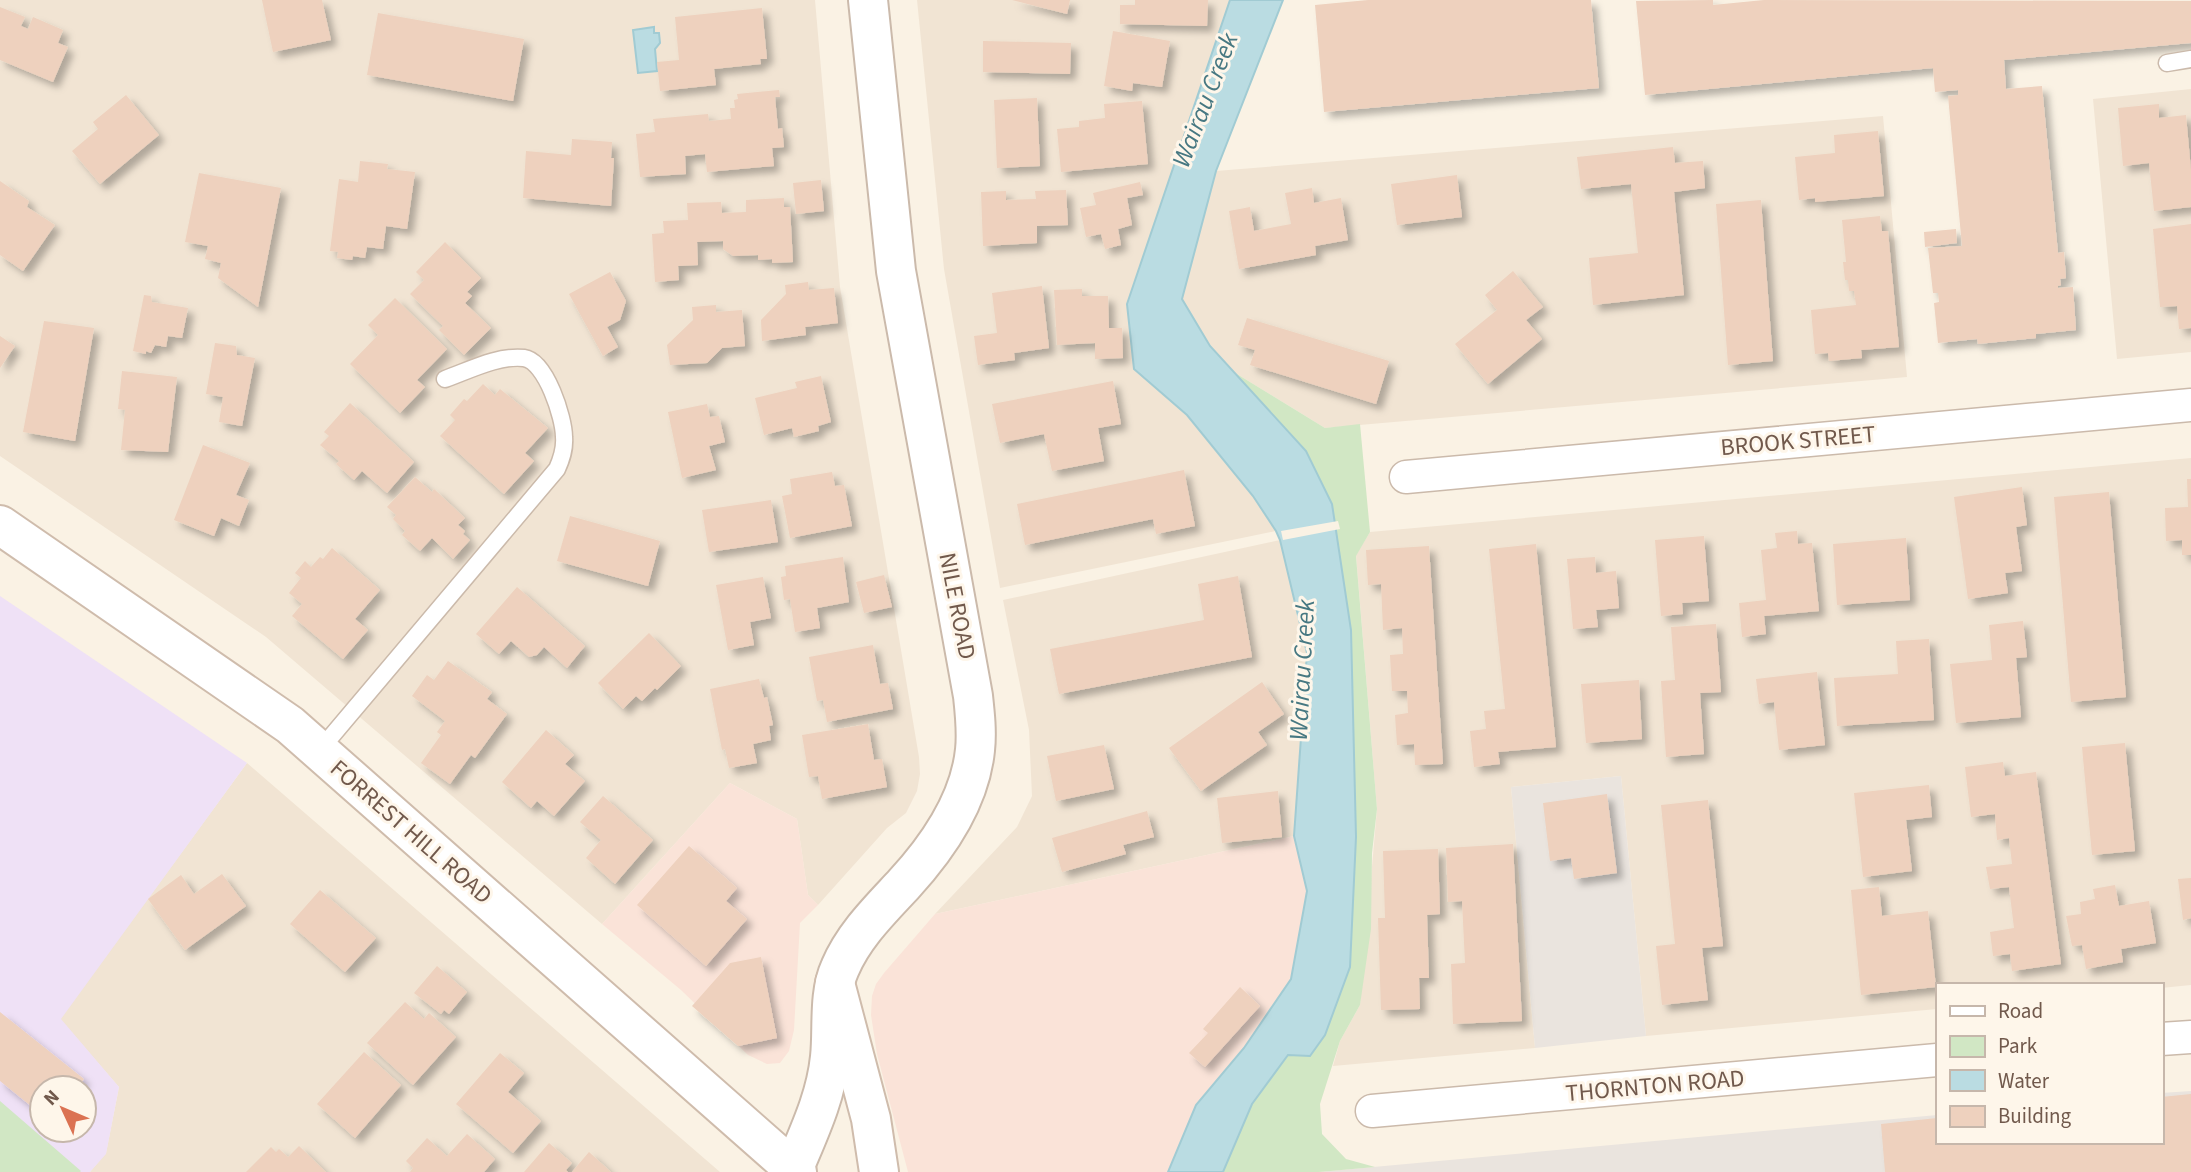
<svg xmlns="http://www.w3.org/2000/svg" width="2191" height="1172" viewBox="0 0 2191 1172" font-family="'Source Sans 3',sans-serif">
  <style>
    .residential { fill: #f1e4d3 }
    .commercial { fill: #fae3d8 }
    .industrial { fill: #eae4de }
    .education { fill: #efe1f6; fill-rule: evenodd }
    .green { fill: #d1e7c4 }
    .water { fill: #badce2; stroke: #a1cbd3; stroke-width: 2 }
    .pier { fill: #faf2e4 }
    .building { fill: #eed1be; filter: url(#shadow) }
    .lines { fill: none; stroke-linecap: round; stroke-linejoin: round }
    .service-casing { stroke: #cbbaab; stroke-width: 19 }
    .minor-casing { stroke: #cbbaab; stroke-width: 35 }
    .tertiary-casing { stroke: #cbbaab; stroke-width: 42 }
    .secondary-casing { stroke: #cfbcac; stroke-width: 42 }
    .service { stroke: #fff; stroke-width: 16 }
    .minor { stroke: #fff; stroke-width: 32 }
    .tertiary { stroke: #fff; stroke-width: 38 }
    .secondary { stroke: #fff; stroke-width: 38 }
    .labels { text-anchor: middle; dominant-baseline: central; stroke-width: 6; stroke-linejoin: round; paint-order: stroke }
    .street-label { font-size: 24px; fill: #71594c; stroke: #fef6ea }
    .water-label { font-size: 26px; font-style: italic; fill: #477882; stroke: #fef6ea }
  </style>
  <defs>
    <filter id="shadow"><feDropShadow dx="6" dy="6" stdDeviation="3.5" flood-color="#0004"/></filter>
  </defs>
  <rect width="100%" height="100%" fill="#faf2e4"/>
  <path class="residential" d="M0,0H815L840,287L919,757L920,774L917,791L906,813L887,828L818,905L808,895L797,819L730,783L602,924L266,637L0,456Z
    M917,0H1230L1127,304L1135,369L1187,415L1253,496L1276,531L1000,588L944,269Z
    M2191,89V352L2117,359L2093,99Z
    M1883,116L1907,377L1325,428L1232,371L1210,346L1182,299L1216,171Z
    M2191,458V985L2161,988V985H1937V1009L1646,1036L1621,776L1511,787L1535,1048L1333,1066L1340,1041L1360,1005L1377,809L1356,555L1370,532Z
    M1280,540L1307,653L1294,836L935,914L1017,827L1032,796L1029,730L1003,600Z
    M247,763L720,1172H90L106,1153L119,1087L60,1019Z"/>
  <path class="commercial" d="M730,783L797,819L808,895L818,905L800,923L794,1030L789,1051L780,1063L767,1064L748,1055L681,990L602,924Z
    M1294,836L1307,891L1291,979L1244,1048L1196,1105L1168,1172H908L877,1054L871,1015L872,996L876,984L884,973L935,914Z"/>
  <path class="industrial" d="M1621,776L1646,1036L1535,1048L1511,787Z
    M2191,1091V1172H1319L1937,1115V1142H2161V1093Z"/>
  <path class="education" d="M0,596L247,763L61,1019L119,1087L106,1154L90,1172H0ZM42,1088H84V1130H42Z"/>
  <path class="green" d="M1232,371L1325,428L1360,424L1370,532L1356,556L1377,809L1372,853L1371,929L1360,1005L1340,1041L1320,1104L1322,1134L1346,1159L1375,1167L1319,1172H1223L1252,1104L1288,1055L1310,1056L1325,1035L1350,967L1306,451Z
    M0,1101L81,1171L80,1172H0Z"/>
  <path class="water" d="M1230,0H1283L1216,171L1182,299L1210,346L1306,451L1332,504L1351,630L1356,837L1350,967L1325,1035L1310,1056L1288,1055L1252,1104L1223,1172H1168L1196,1105L1244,1048L1291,979L1307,891L1294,836L1307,653L1280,540L1276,531L1253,496L1187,415L1134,369L1127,304Z
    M654,27V33H659L660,43L655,49L657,71L638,73L633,30Z"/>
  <path class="pier" d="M1338,521L1340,529L1283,540L1281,531Z"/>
  <path class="building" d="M262,0H322L331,40L273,52Z
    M1012,0H1070L1067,14Z
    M1135,0H1208L1207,26L1120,24V5H1135Z
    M1368,0H1591L1599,88L1324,112L1315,5Z
    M1713,0V5L1764,0L2191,1V43L2004,60L2006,89L2042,86L2058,253L2064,252L2066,278L2060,279L2061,285L2058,286V288L2073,287L2076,330L2036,334V338L1978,344L1977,339L1938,343L1934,303L1939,302L1938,293H1933L1928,248L1962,246L1948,96L1958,95V90L1935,92L1933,68L1645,95L1636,1Z
    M0,7L25,17L21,26L28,29L33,17L63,30L58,43L68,47L53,82L0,60Z
    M762,8L767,59H760L761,64L714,69L716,85L660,91L657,62L679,60L675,17Z
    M378,13L524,39L513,101L367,75Z
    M1113,31L1170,41L1162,87L1133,83L1132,91L1104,86Z
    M983,41L1071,43L1070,74L983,72Z
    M779,90L780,97H775L778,129L782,128L784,147L772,148L774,166L707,172L705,154L685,156L686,174L640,177L636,134L655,132L653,119L708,114L709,121L731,119L730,108H735L734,100L738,99L737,94Z
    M126,95L159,135L100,184L72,151L98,129L93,122Z
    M1037,98L1040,166L997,168L994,100Z
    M1142,101L1148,164L1061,172L1057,129L1079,127V121L1105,118L1104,104Z
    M2159,104V118L2186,115L2191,170V207L2154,211L2149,163L2123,166L2118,108Z
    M1878,131L1884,196L1815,202V198L1799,200L1795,157L1835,153L1834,135Z
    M572,139L612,142L611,158H614L611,206L523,198L526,151L571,155Z
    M1673,147L1675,163L1703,161L1705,188L1674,192L1684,295L1593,305L1589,258L1638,253L1631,184L1581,189L1577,157Z
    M360,161L388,164L387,169L415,172L407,229L386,226L383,249L367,247L365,258L353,256L352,260L337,258L338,252L330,251L339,179L358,182Z
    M199,173L281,188L258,307L218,278L221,263L205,259L208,246L185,242Z
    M1457,175L1462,217L1397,225L1391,184Z
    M821,180L824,211L796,214L793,183Z
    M0,181L29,201L27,207L55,225L23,271L0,255Z
    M1140,182L1143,195L1127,198L1132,225L1118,229L1121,245L1105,249L1101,234L1086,237L1080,208L1096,205L1093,193Z
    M1312,188L1314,203L1341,198L1348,240L1315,246L1316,255L1239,269L1229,211L1250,207L1254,231L1291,224L1285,193Z
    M1066,190L1068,225L1037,226V243L983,246L981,192L1006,191V200L1036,199L1035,191Z
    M784,198V207H790L793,262L772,263V259L758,260V255L733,256L723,249V241L697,242L698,265L678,266L679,280L655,282L652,234L664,233L663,221L688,220L687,203L721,202L722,213L746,212V200Z
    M1761,200L1773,361L1728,365L1716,204Z
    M1880,216L1882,231H1888L1899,347L1861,350L1862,358L1829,361L1828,353L1815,354L1811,310L1856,305L1854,291H1849L1848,280H1845L1843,262H1846L1842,220Z
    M2191,224V328L2179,329L2177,306L2160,307L2153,229Z
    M1956,229L1957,243L1925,247L1924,232Z
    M445,242L481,278L467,292L472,296L465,303L491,328L464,355L439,330L443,326L410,294L424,280L416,272Z
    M1513,271L1543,307L1526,320L1542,339L1488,384L1455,344L1497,310L1485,295Z
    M610,272L626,301L620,320L607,327L618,347L603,356L569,294Z
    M808,282L809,290L834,288L838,323L805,327L806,335L762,341L761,320L786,294L785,285Z
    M1042,286L1049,348L1014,353L1015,360L978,365L974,336L997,333L992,293Z
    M1082,289V296H1108L1109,328H1122L1123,358L1095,359V343L1057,345L1054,290Z
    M144,295L151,296L152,302L188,308L182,338L168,336L166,347L155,345L151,353L146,351V354L133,351Z
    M395,298L447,349L417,380L425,387L400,413L350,364L378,335L368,325Z
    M716,305V312L742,310L745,346L722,348L707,363L670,365L667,345L693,320L692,307Z
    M1247,318L1389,361L1376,404L1250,365L1255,350L1238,345Z
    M44,321L94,328L75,441L23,432Z
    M0,336L15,346L0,368Z
    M215,343L236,346L237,355L255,358L242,426L219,422L223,397L206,394Z
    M122,371L177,377L168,452L121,450L125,410L118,409Z
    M821,376L831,422L818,426L819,431L794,437L792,428L764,435L755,398L797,388L795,382Z
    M1113,381L1121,424L1098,428L1104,461L1052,471L1044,434L1000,443L992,404Z
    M483,384L495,395L500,389L548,428L525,453L534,461L504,494L440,436L455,420L450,415L464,399L467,401Z
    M350,403L414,462L387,493L362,471L354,480L336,464L339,461L320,445L329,436L324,432Z
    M707,404L710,417L719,416L725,442L709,446L716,470L682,478L668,412Z
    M203,445L250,463L236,495L249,500L239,526L221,518L214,536L174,520Z
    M1184,470L1195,526L1156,534L1153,519L1025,545L1017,504Z
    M832,472L835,486L844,485L852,526L790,538L782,496L792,494L790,479Z
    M415,477L432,492L434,489L465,518L458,525L465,531L463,534L470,540L453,559L432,538L420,551L402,535L405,531L393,519L396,515L387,507Z
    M2187,479H2191V555H2182V540L2166,541L2165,508L2188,507Z
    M2022,487L2027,525L2016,527L2022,571L2005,573L2008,593L1968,599L1954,497Z
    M2109,492L2126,697L2071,702L2054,497Z
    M771,500L778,542L709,552L702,510Z
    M570,516L660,541L648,586L557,561Z
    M1797,531L1798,544L1812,543L1819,611L1764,616L1766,634L1742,637L1739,603L1766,600L1761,550L1777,548L1775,533Z
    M1704,536L1709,601L1682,603L1683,614L1661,616L1655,540Z
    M1906,538L1910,600L1837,605L1833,544Z
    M1536,544L1556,747L1498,752L1500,764L1474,767L1470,731L1486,729L1484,711L1505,709L1489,549Z
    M1429,546L1443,764L1415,765L1414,744L1397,745L1395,715L1408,713L1407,691H1392L1390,655L1403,654L1402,628L1383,630L1381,584L1368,585L1366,550Z
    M332,548L380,590L355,619L368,630L343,659L292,616L302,604L289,593L301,578L295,573L305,561L311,567L320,557L323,559Z
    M843,557L849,602L817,608L820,628L795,632L790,599L784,600L781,577L786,576L785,566Z
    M1595,557L1596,573L1616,571L1619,608L1596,610L1598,627L1573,629L1567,559Z
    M884,575L892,607L864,613L856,582Z
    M1238,576L1252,657L1059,694L1050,649L1204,620L1198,584Z
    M763,577L771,618L750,622L754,645L728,650L716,585Z
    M517,587L585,646L567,668L544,647L537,655L529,657L511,641L499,654L476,634Z
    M2023,621L2027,657L2016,658L2021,717L1956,723L1950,664L1992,660L1989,625Z
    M1716,624L1721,692L1700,693L1704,754L1666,757L1661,681L1675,680L1671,627Z
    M649,633L681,666L657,690L655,688L642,701L636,696L623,709L598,683Z
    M1929,639L1934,720L1837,726L1834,678L1898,674L1896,641Z
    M873,645L880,684L888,683L893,709L827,722L823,700L817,701L809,657Z
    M448,661L492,692L487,699L507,714L475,758L471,755L450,784L421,763L441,735L437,732L445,721L412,696L427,675L434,680Z
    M1817,672L1825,745L1779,750L1774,702L1759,704L1756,679Z
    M759,679L764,698L767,697L773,725L769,726L771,740L753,744L757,763L729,768L725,749L722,750L710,689Z
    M1639,680L1642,739L1586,743L1581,684Z
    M1262,682L1284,714L1258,732L1267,745L1201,791L1169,748Z
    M868,724L874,760L882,759L887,787L822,799L818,776L809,777L802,735Z
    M546,730L574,755L565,764L585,781L554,816L537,801L531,808L502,782Z
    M2125,743L2135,851L2092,855L2082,747Z
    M1104,745L1114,789L1056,801L1047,756Z
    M2003,762L2005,776L2036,772L2061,964L2012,971L2010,954L1993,956L1990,932L2014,928L2009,887L1990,889L1986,867L2012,864L2009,838L1997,840L1995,814L1971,817L1965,767Z
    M1929,785L1932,817L1906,820L1912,871L1863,877L1854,793Z
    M1278,791L1282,837L1222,843L1217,798Z
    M1607,794L1617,873L1574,879L1571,858L1550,861L1543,803Z
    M603,796L653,840L615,884L586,858L601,840L580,822Z
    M1708,800L1723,946L1702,948L1708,1000L1662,1005L1656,946L1675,944L1661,805Z
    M1147,811L1154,837L1123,845L1126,854L1062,872L1052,838Z
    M1513,844L1522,1021L1453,1024L1451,964L1465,963L1462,901L1448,902L1446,848Z
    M689,846L737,888L726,901L747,919L706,966L637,905Z
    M1438,849L1440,914L1427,915L1429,978H1419L1420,1009L1381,1010L1378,918H1385L1383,851Z
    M222,874L246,906L185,950L148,899L181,875L194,894Z
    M2191,878V918L2183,920L2178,879Z
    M2115,885L2119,906L2149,901L2156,943L2121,949L2123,962L2086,969L2082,945L2072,946L2066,916L2081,914L2080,902L2095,899L2093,889Z
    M1879,887L1882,916L1928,911L1936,987L1861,995L1851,890Z
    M320,890L376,938L345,972L290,924Z
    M761,957L777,1038L738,1046L692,1006L730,963Z
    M437,966L467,992L449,1014L444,1010L441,1014L414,993Z
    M1240,987L1260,1006L1205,1067L1189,1053L1208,1033L1203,1029Z
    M405,1002L424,1019L429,1013L456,1037L413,1085L367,1043Z
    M0,1012L84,1079L77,1088H42V1115L0,1081Z
    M364,1052L401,1085L355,1138L317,1104Z
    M500,1053L524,1073L508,1092L541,1121L513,1153L456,1104Z
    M2191,1094V1172H1885L1881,1124L1937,1118V1142H2161V1097Z
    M467,1134L495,1159L484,1172H410L413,1168L406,1161L427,1138L447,1156Z
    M549,1143L572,1163L566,1170L568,1172H524Z
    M299,1146L326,1172H246L271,1147L276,1152L279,1149L288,1157Z
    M589,1152L611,1172H572Z"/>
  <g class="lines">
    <g class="service-casing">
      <path id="service" d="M2167,63L2191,59
        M319,751L557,469C562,458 565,449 564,437C564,418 546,361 524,358C498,355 468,371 445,379"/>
    </g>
    <g class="minor-casing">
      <path id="minor" d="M1406,477L2191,405
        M2161,1039L2191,1037
        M1372,1111L1937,1060"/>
    </g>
    <g class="tertiary-casing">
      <path id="tertiary" d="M794,1168C809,1132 826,1097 830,1057C833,1030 828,994 840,968C854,935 880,910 904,884C938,847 970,800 975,750C977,732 975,714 973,696L896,271L868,0"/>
    </g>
    <g class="secondary-casing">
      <path id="secondary" d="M0,525L290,725L797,1172
        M835,983L871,1119L879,1172"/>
    </g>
    <use href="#service" class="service"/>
    <use href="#minor" class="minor"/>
    <use href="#tertiary" class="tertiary"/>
    <use href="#secondary" class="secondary"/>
  </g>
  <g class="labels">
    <g class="street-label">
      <text transform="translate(1798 441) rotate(-5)">BROOK STREET</text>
      <text transform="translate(957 606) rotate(79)">NILE ROAD</text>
      <text transform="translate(411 832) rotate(41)">FORREST HILL ROAD</text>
      <text transform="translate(1655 1086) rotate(-5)">THORNTON ROAD</text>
    </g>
    <g class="water-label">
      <text transform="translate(1205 100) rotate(-69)">Wairau Creek</text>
      <text transform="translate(1302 670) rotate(-87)">Wairau Creek</text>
    </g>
  </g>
  <rect x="1936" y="983" width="228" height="161" fill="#fef6ea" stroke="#c6b7ab" stroke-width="2"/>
  <rect x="1950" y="1006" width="35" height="10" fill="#ffffff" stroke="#c6b7ab" stroke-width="2"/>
  <text x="1998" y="1018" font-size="21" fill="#71594c">Road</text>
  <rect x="1950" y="1036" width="35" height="21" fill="#d1e7c4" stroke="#c6b7ab" stroke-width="2"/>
  <text x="1998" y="1053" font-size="21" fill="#71594c">Park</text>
  <rect x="1950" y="1070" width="35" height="21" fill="#badce2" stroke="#c6b7ab" stroke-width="2"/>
  <text x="1998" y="1088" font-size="21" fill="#71594c">Water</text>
  <rect x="1950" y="1106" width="35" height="21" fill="#eed1be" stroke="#c6b7ab" stroke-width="2"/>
  <text x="1998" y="1123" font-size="21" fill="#71594c">Building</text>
  <g transform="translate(63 1109) rotate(314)"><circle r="33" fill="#fef6ea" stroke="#c6b7ab" stroke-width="2"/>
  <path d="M0-5L12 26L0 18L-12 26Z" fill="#db7252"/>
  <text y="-10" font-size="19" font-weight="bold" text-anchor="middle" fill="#71594c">N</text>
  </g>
</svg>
